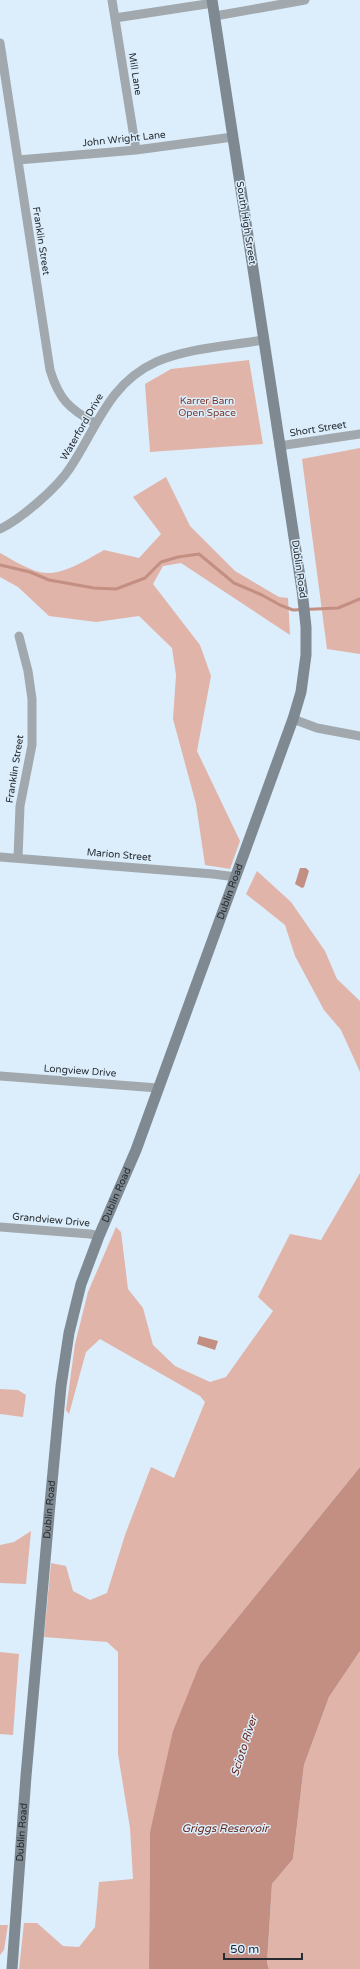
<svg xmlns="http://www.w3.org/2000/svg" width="360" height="1969" viewBox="0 0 360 1969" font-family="'Varela Round',sans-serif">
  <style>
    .green { fill: #e1b4a9 }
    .water { fill: #c38f82 }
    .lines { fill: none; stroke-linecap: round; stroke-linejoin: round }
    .stream { stroke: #c38f82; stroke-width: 3 }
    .minor { stroke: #a1a9ae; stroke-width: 9 }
    .secondary { stroke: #7e8991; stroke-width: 11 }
    .labels { text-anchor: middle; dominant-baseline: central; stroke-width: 3; stroke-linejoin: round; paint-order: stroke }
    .street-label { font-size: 10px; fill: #252b30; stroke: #dcedfb }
    .park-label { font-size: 10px; fill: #7a3829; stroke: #dcedfb }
    .water-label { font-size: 11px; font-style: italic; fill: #652516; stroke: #dcedfb }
  </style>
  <rect width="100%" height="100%" fill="#dcedfb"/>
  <path class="green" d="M249,360L263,444L150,452L145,384L171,369Z
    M360,448V654L327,649L302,459Z
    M166,477L190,526L235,571L279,597L288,598L290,635L181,563L163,566L153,584L200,645L211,676L197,751L240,841L230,869L205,865L196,804L173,719L176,675L172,648L139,616L96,622L49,616L18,587L0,577V553C13,560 31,572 46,573C65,574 88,559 104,550L139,558L161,534L133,497Z
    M257,871L291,902L325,951L337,979L360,1001V1072L341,1030L324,1010L295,956L285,925L246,894Z
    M360,1173V1467L200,1664L150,1832L149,1969H19L24,1923H37L63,1946L79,1947L95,1927L99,1882L133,1879L130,1828L118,1754V1652L107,1642L44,1637L51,1563L66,1566L73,1591L90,1600L107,1593L125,1535L151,1467L174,1478L205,1402L200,1396L100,1339L86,1352L69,1414L66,1410L75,1344L88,1292L116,1227L121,1232L128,1289L143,1308L153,1345L175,1366L210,1382L226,1377L273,1311L258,1297L290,1234L321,1240Z
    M0,1389L18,1390L26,1395L23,1417L0,1414Z
    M31,1531L26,1584L0,1583V1545L14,1542Z
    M360,1651V1969H269L267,1963L272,1884L293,1859L304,1765L329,1697Z
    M0,1652L19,1654L13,1735L0,1734Z
    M0,1925H8L4,1950L0,1955Z"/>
  <path class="water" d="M300,868H306L309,871L304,887L302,888L295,884Z
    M199,1336L218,1341L215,1350L197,1344Z
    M360,1467V1651L329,1697L304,1765L293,1859L272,1884L267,1963L269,1969H149L150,1832L173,1731L200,1664Z"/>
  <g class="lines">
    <path class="stream" d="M0,565L30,572L49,580L94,588L116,589L145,578L161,562L178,557L199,554L234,583L262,595L280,605L293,610L338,608L360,599"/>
    <path class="minor" d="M112,0L136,150
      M215,16L305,0
      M115,18L213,3
      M0,43L50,370C59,399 69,409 95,423
      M18,160L136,150L233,137
      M279,446L360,434
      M0,529C21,519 57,488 70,468C97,428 108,384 156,362C188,348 228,346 263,340
      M293,719L317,728L360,736
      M0,857L213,874L236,877
      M18,858L20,806L32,745V699L28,671L19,636
      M0,1076L158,1088
      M0,1227L90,1234L99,1236"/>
    <path class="secondary" id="s1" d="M12,1969L26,1776L50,1504L61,1386L69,1333L81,1284L99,1236L136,1150L293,719L301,692L306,655V627L302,590L212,0"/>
  </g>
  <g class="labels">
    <g class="street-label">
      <text transform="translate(135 74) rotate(81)">Mill Lane</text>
      <text transform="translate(124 139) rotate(-6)">John Wright Lane</text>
      <text transform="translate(246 223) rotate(81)">South High Street</text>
      <text transform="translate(41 241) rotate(81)">Franklin Street</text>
      <text transform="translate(82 427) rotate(-60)">Waterford Drive</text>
      <text transform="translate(318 429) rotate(-9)">Short Street</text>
      <text transform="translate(299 569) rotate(82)">Dublin Road</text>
      <text transform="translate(15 769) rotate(-81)">Franklin Street</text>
      <text transform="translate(119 855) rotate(5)">Marion Street</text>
      <text stroke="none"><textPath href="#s1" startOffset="1109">Dublin Road</textPath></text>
      <text transform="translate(80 1071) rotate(4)">Longview Drive</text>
      <text stroke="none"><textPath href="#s1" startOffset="785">Dublin Road</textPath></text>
      <text transform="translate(51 1220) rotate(5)">Grandview Drive</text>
      <text stroke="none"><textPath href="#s1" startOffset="461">Dublin Road</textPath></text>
      <text stroke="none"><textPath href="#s1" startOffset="137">Dublin Road</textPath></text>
    </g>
    <g class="park-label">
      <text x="207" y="401">Karrer Barn<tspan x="207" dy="12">Open Space</tspan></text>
    </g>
    <g class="water-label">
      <text transform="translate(244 1746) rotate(-72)">Scioto River</text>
      <text x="225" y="1828">Griggs Reservoir</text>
    </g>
  </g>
  <path d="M224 1953v6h78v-6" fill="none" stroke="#252b30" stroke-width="2"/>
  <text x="230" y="1953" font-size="12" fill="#252b30" stroke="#dcedfb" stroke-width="3" paint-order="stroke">50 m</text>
</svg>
